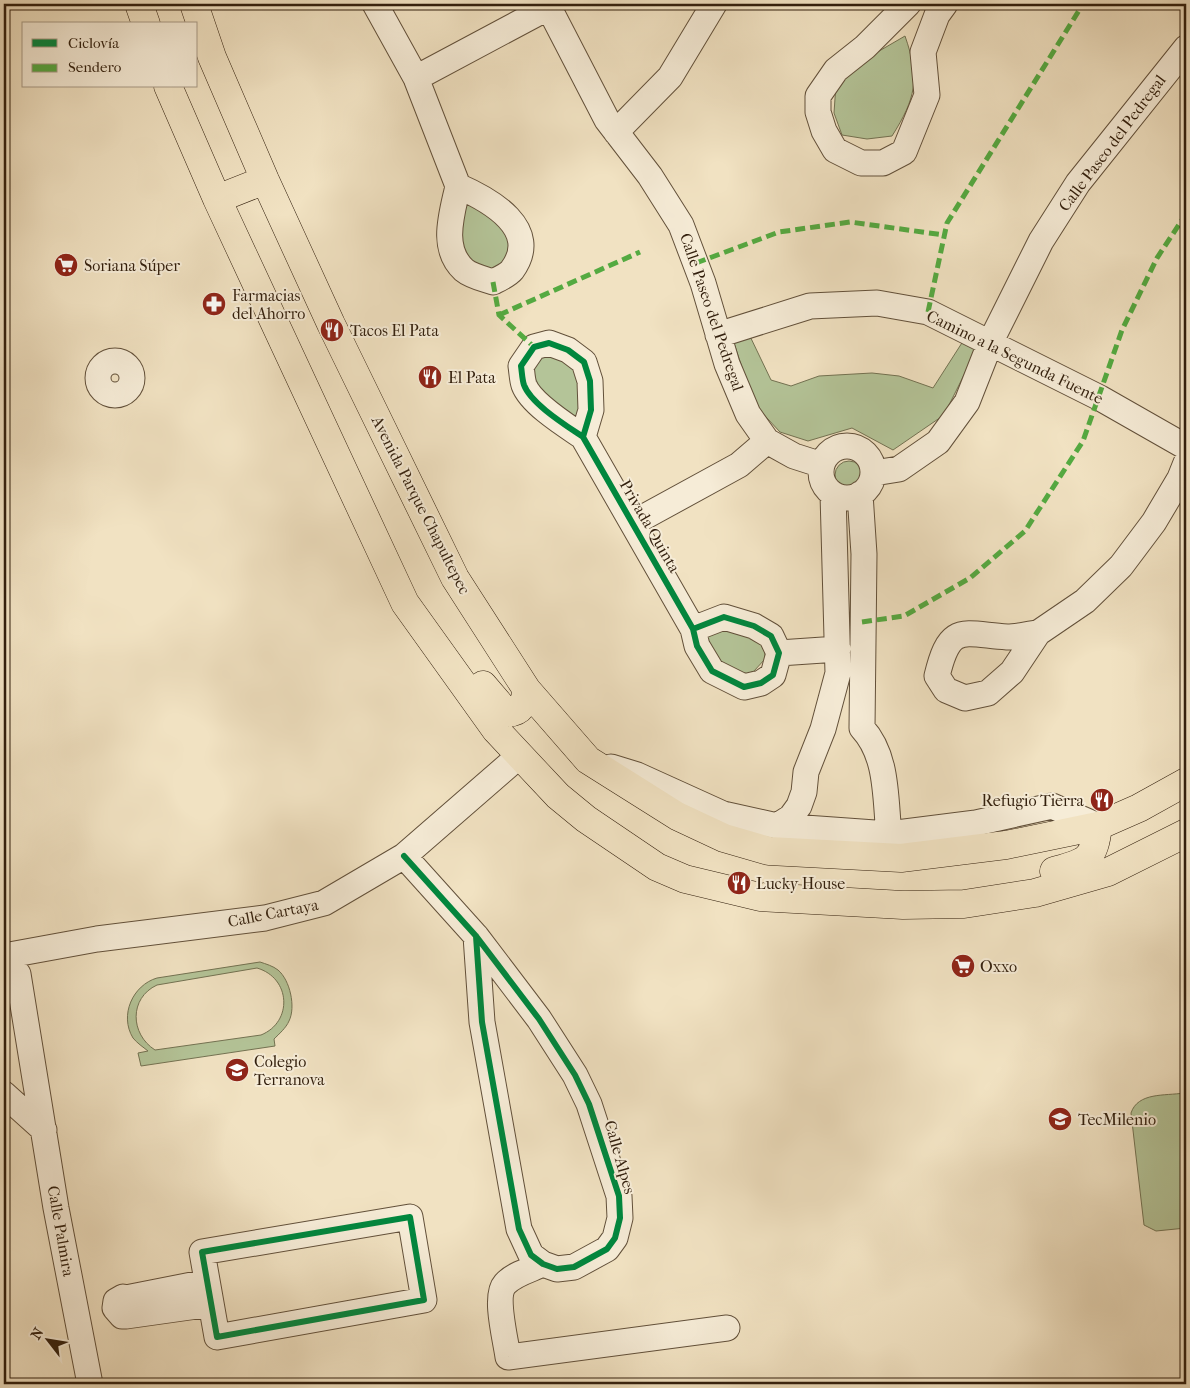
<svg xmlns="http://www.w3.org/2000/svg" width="1190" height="1388" viewBox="0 0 1190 1388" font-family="'IM FELL French Canon',serif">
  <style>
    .green { fill: #b4c498; stroke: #737252; fill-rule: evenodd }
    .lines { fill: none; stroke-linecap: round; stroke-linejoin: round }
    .minor-casing { stroke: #62503a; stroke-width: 27 }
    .major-casing { stroke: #321f0d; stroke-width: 29 }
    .minor { stroke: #f6ecd7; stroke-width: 25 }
    .major { stroke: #f1e2c2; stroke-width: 28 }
    .quiet { stroke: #54aa41; stroke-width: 5; stroke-dasharray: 10 5; stroke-linecap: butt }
    .cycleway-casing { stroke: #f6ecd7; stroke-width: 9 }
    .cycleway { stroke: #00873e; stroke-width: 6 }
    .labels { text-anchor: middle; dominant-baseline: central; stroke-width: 4; stroke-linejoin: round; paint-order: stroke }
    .street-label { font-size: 16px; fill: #321f0d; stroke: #f6ecd7 }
    .poi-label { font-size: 16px; fill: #321f0d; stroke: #f6ecd7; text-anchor: start }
  </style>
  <rect width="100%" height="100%" fill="#f1e2c2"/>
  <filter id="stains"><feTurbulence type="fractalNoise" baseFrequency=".004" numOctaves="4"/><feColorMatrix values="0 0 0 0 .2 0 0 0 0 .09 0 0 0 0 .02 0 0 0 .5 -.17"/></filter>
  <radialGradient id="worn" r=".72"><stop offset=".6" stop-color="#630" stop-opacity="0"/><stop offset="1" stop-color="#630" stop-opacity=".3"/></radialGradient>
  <path class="green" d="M905,36C920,79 916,98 892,136L867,139L842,135L834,113L836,84L874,54Z
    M460,189L516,230L508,269L469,271L453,234Z
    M747,330L771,380L791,386L819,376L872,373L899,376L933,388L967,335L980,343L944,415L893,450L852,428L808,441L780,432L754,404L732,337Z
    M543,354L579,364L580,422L543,399L532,382L531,363Z
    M835 475a14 14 0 1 1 28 0a14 14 0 1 1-28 0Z
    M727,628L765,644V659L754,671L745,675L717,660L703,632Z
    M260,962C266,964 273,966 278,970C290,980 296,1007 289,1021C286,1028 279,1034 274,1039L275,1046L141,1066L138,1053L148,1051C143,1047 137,1043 133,1038C119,1015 133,985 157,978ZM257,968C291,978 293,1022 261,1035L155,1050C130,1034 129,998 157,985Z
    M1184,1093L1186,1095V1228L1156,1231L1144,1225L1131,1113C1138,1092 1165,1096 1184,1093Z"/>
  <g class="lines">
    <g class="minor-casing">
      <path id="minor" d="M375,4L416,78L458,186
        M547,4L607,120L650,176L681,225L703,283L727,364L748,414L767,441L794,456L822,465
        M908,4L865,47L836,70L818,96V112L824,131L835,150L861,163H883L904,152L927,95L923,52L937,15L945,4
        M416,78L549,7
        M616,132L670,77L714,4
        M458,186C490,200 542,229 512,270C508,275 499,279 493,282C484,279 471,276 464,270C440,248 452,214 458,186Z
        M718,335L810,306L877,303L928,312L1100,398L1186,447
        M98 378a17 17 0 1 1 34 0a17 17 0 1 1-34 0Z
        M583,437L591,410L590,381L584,362L568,350L549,343L534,347L521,366C522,372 522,379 524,385C531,404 567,426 583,437L693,629L697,646L712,671L744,687L761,683L773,675L779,653L771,636L754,626L724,617L693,629
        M821 472a26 26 0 1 1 52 0a26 26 0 1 1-52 0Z
        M874,473L899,469L938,442L967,402L991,341L1041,241L1078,183L1186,48
        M860,494L864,554L862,728C888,756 885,798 889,834
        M633,523L739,465L767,441
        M1038,633C1028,634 1017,637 1007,637C962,634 950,622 937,676L946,690L965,698L988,693L1012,672L1038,633L1085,601L1121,566L1154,522L1180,478L1186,463
        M779,653L838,649
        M611,767L637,775L723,814L777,826L889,834L976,823L1052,806L1098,826
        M777,826L791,817L799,806L804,792L806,772L823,729L838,673L833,494
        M404,856L476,936L539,1019L575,1075L589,1104L619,1196L620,1218L615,1238L607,1249L574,1267L557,1269L543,1264L531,1255L519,1229L482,1022L476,936
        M4,956L97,939L265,918L324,903L404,856L519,756
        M4,963L18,974L56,1208L90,1384
        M4,1094L44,1130
        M410,1217L424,1300L217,1337L202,1252Z
        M543,1264C530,1270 514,1274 505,1284C494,1296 506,1341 508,1357L727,1328
        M126,1298L207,1282
        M126,1316L132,1312L133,1305L130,1299L123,1297L116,1301L115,1308L122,1316H126L211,1304"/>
    </g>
    <g class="major-casing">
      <path id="major" d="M139,4L146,24
        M194,4L212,57L265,180L331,324L455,578L527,690L588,760L677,816L724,838L769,851L901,858L1006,845L1098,826L1139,808L1186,782
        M168,86L217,199L405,603L496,730L558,796L586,819L657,867L685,879L760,897L903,905L964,904L1035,893L1108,872L1186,833
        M217,199L265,180
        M483,685L507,713C522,712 524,704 527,690
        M1054,871C1086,862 1094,861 1098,826"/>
    </g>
    <use href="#minor" class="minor"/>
    <use href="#major" class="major"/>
    <path class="quiet" d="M1186,48V49
      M696,263L779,232L850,222L944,235
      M493,282L499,315L534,347
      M928,312L947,223L1083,4
      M499,315L640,252
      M862,622L904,616L970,578L1025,531L1083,441L1122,330L1157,258L1186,214"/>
    <g class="cycleway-casing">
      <path id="cycleway" d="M583,437L591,410L590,381L584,362L568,350L549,343L534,347L521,366C522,372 522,379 524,385C531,404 567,426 583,437L693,629L697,646L712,671L744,687L761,683L773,675L779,653L771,636L754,626L724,617L693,629
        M404,856L476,936L539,1019L575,1075L589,1104L619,1196L620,1218L615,1238L607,1249L574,1267L557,1269L543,1264L531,1255L519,1229L482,1022L476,936
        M410,1217L424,1300L217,1337L202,1252Z"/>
    </g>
    <use href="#cycleway" class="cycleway"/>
  </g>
  <defs>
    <g id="supermarket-disc" transform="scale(1.25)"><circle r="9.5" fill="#8f2418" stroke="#f6ecd7"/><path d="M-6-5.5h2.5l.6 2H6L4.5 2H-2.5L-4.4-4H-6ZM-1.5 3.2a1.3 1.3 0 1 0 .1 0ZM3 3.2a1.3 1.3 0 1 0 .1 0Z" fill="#fff"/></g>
    <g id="pharmacy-disc" transform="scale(1.25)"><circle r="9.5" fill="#8f2418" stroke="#f6ecd7"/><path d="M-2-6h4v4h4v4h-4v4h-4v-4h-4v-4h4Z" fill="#fff"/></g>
    <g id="restaurant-disc" transform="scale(1.25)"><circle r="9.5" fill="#8f2418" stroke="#f6ecd7"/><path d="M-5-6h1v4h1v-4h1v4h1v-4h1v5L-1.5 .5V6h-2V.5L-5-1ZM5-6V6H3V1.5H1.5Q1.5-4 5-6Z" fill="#fff"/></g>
    <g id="school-disc" transform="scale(1.25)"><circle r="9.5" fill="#8f2418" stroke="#f6ecd7"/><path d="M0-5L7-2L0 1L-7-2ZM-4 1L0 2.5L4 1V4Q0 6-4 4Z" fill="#fff"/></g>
    <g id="university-disc" transform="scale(1.25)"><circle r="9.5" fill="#8f2418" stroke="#f6ecd7"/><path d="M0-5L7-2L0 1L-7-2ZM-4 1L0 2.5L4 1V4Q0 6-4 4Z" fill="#fff"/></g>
  </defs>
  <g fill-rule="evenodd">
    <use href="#supermarket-disc" x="66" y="265"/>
    <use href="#pharmacy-disc" x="214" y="304"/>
    <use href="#restaurant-disc" x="332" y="330"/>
    <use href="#restaurant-disc" x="430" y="377"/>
    <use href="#restaurant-disc" x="1102" y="800"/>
    <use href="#restaurant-disc" x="739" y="883"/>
    <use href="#supermarket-disc" x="963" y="966"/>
    <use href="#school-disc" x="237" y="1070"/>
    <use href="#university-disc" x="1060" y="1119"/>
  </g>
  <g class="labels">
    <g class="street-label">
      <text transform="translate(1112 143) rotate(-53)">Calle Paseo del Pedregal</text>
      <text transform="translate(712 312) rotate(71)">Calle Paseo del Pedregal</text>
      <text transform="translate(1015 357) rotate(26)">Camino a la Segunda Fuente</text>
      <text transform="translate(421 505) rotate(63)">Avenida Parque Chapultepec</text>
      <text transform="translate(650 526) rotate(60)">Privada Quinta</text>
      <text transform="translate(273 913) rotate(-11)">Calle Cartaya</text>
      <text transform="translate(620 1157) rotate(74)">Calle Alpes</text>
      <text transform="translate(61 1231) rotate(80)">Calle Palmira</text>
    </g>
    <g class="poi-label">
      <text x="84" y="265">Soriana Súper</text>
      <text x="232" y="295">Farmacias<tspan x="232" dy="18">del Ahorro</tspan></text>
      <text x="350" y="330">Tacos El Pata</text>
      <text x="448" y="377">El Pata</text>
      <text x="1084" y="800" text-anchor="end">Refugio Tierra</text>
      <text x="756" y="883">Lucky House</text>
      <text x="980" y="966">Oxxo</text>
      <text x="254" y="1061">Colegio<tspan x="254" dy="18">Terranova</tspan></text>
      <text x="1078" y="1119">TecMilenio</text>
    </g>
  </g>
  <rect width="1190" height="1388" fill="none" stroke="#f1e2c2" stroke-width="20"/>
  <rect x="5" y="5" width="1180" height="1378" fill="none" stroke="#321f0d" stroke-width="2.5"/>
  <rect x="10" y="10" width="1170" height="1368" fill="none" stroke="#321f0d"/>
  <rect x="22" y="22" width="175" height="65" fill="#f6ecd7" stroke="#a89a86"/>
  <rect x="32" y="39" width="25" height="8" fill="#00873e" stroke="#a89a86"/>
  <text x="68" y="48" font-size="15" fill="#321f0d">Ciclovía</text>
  <rect x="32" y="64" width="25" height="8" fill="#54aa41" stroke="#a89a86"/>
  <text x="68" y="72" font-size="15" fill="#321f0d">Sendero</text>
  <g transform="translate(48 1340) rotate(301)" stroke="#f6ecd7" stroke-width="4" paint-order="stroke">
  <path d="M0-4L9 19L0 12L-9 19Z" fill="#321f0d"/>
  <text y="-8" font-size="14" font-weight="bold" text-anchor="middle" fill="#321f0d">N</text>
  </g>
  <rect width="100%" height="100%" filter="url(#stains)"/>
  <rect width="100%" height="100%" fill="url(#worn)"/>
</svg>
